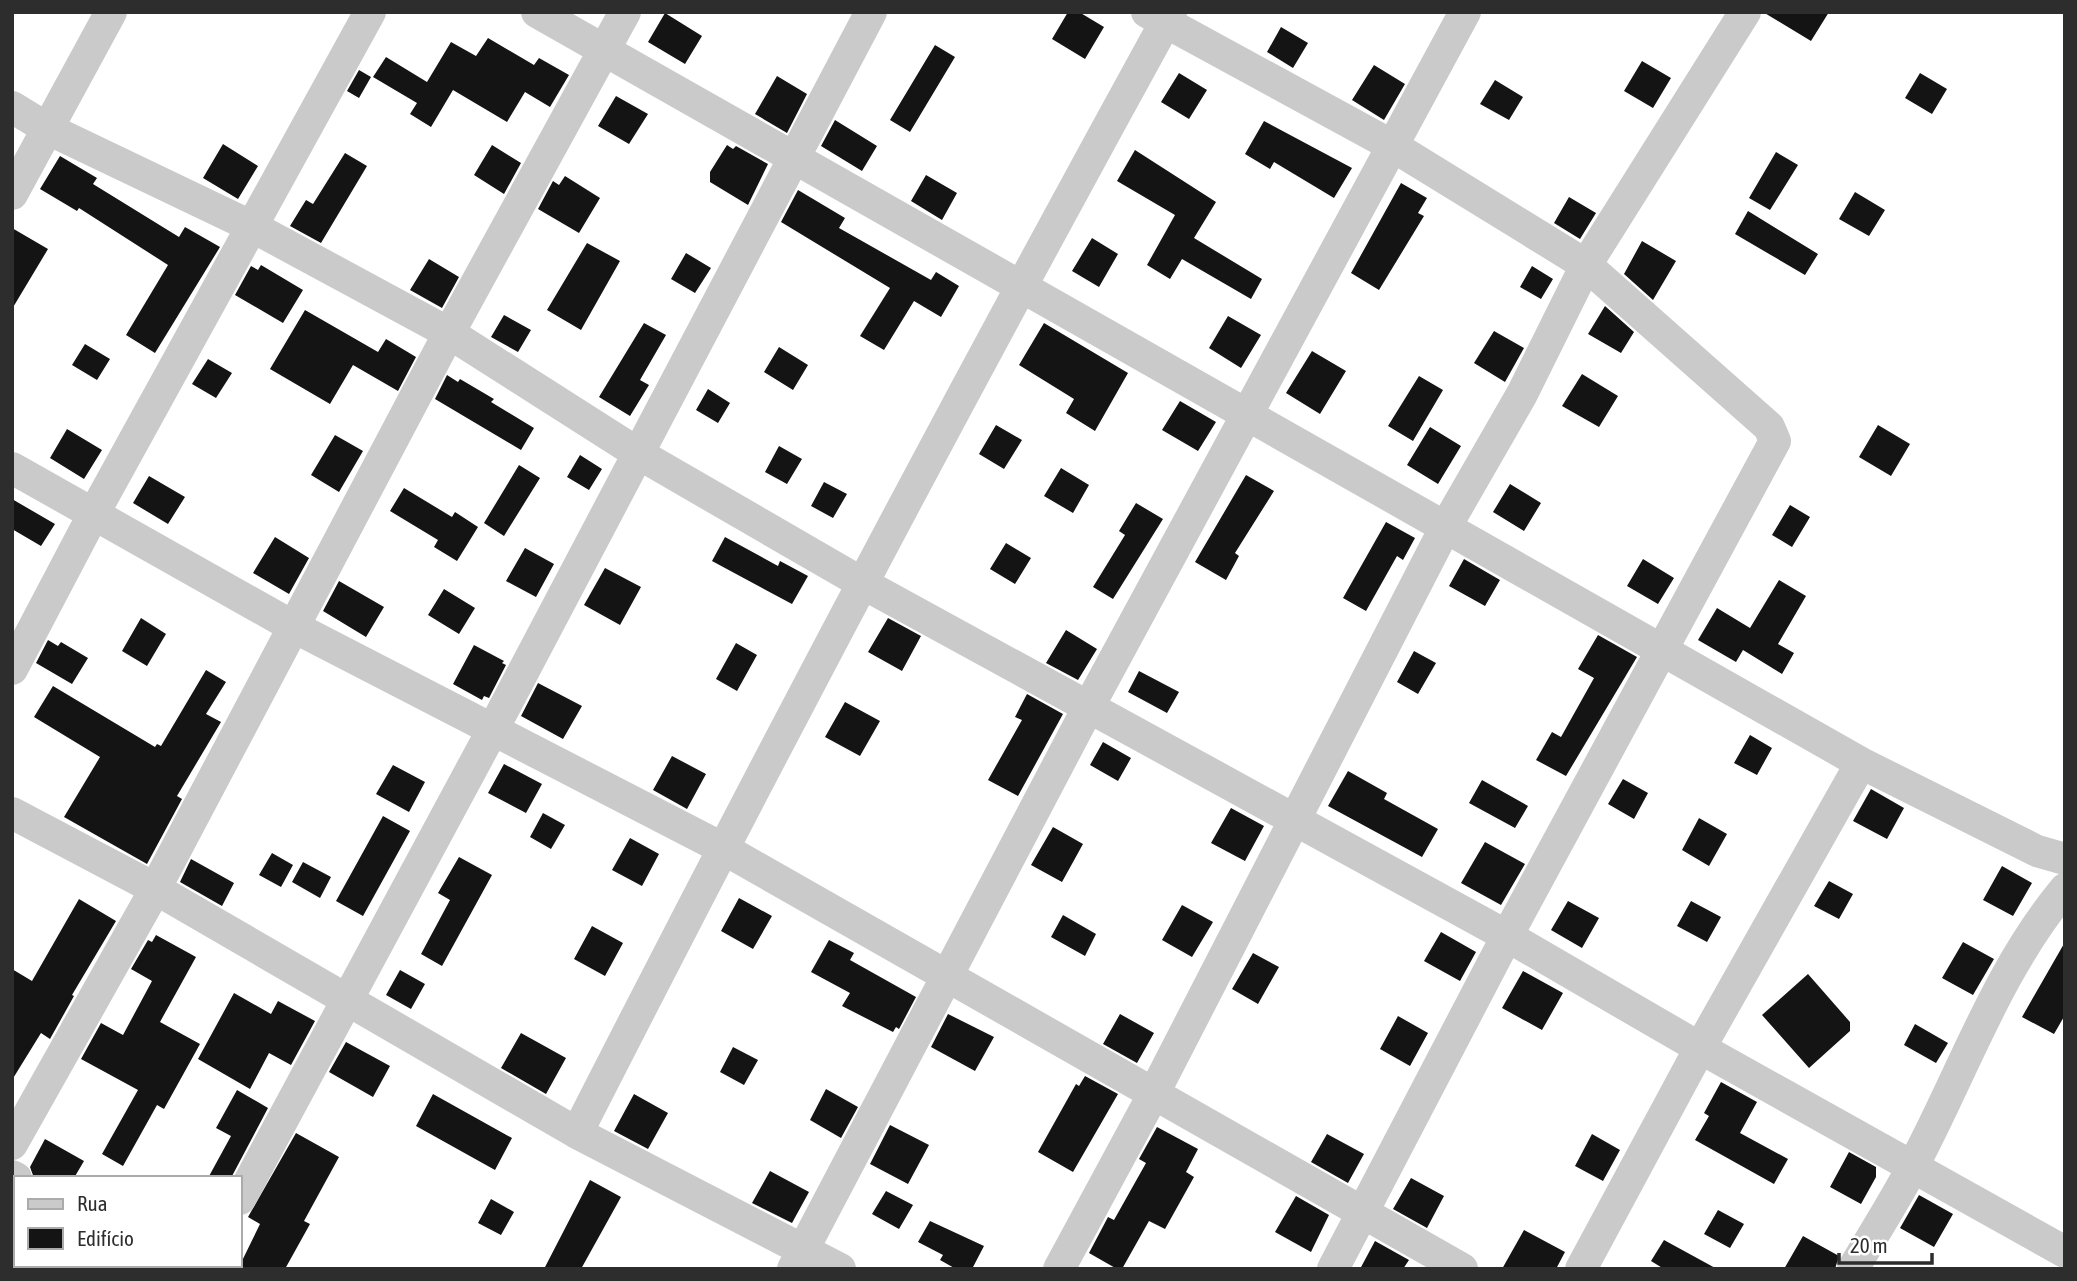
<svg xmlns="http://www.w3.org/2000/svg" width="2077" height="1281" viewBox="0 0 2077 1281" font-family="'Asap Condensed',sans-serif">
  <style>
    .building { fill: #141414 }
    .lines { fill: none; stroke-linecap: round; stroke-linejoin: round }
    .minor { stroke: #cacaca; stroke-width: 32 }
  </style>
  <rect width="100%" height="100%" fill="#fff"/>
  <path class="building" d="M1068,12H1079L1104,27L1085,59L1052,39Z
    M1763,12H1829L1811,41Z
    M665,13L702,36L685,64L648,42Z
    M1281,27L1308,43L1293,68L1267,52Z
    M488,38L534,65L539,58L569,75L550,107L525,92L507,122L453,90L431,127L410,114L417,103L373,77L386,57L427,82L451,42L476,56Z
    M935,45L955,57L910,132L890,120Z
    M1642,61L1671,78L1653,108L1624,91Z
    M1374,65L1405,84L1384,120L1352,100Z
    M359,70L371,77L359,98L347,91Z
    M1179,73L1207,90L1189,119L1161,102Z
    M1920,73L1947,89L1932,114L1905,98Z
    M777,76L807,94L787,133L755,114Z
    M1495,80L1523,97L1509,120L1480,104Z
    M616,96L648,114L629,144L598,126Z
    M835,120L877,146L862,171L821,146Z
    M1264,121L1352,168L1334,198L1274,162L1270,169L1245,154Z
    M223,144L258,166L238,199L203,178Z
    M492,145L521,163L504,194L474,175Z
    M727,145L733,149L736,146L768,164L748,205L710,182V172Z
    M1135,150L1216,202L1194,238L1262,279L1251,299L1182,259L1170,279L1147,265L1175,215L1117,181Z
    M1776,152L1798,165L1770,210L1749,198Z
    M345,153L367,166L321,243L290,226L306,200L313,204Z
    M60,156L97,178L93,184L179,237L185,227L220,247L155,353L126,335L168,265L79,208L77,211L40,189Z
    M926,175L957,193L942,220L911,201Z
    M565,176L600,198L579,233L538,209L553,181L559,185Z
    M1401,183L1427,198L1418,213L1424,216L1379,290L1351,273Z
    M798,190L845,218L839,228L931,280L936,272L959,286L941,317L914,301L884,350L860,336L890,288L781,222Z
    M1855,192L1885,210L1869,236L1839,219Z
    M1569,197L1596,213L1580,239L1554,223Z
    M1748,211L1818,254L1805,275L1735,234Z
    M12,228L48,249L12,309Z
    M1092,238L1118,254L1099,287L1072,271Z
    M1642,241L1676,261L1653,300L1624,274Z
    M587,243L620,261L581,330L547,310Z
    M686,253L711,268L695,293L671,279Z
    M429,259L459,277L442,308L410,290Z
    M261,265L303,290L283,323L235,295L251,266L258,270Z
    M1532,266L1553,279L1541,299L1520,287Z
    M1605,306L1634,332L1621,353L1588,334Z
    M305,310L378,352L386,339L416,357L398,391L353,365L330,404L270,369Z
    M504,315L531,330L518,352L491,337Z
    M1228,316L1261,335L1241,368L1209,348Z
    M644,323L666,335L640,380L649,385L630,416L599,397Z
    M1044,323L1128,373L1095,431L1066,413L1074,399L1019,365Z
    M1494,331L1524,348L1505,382L1474,363Z
    M85,344L110,359L97,380L72,365Z
    M779,347L808,365L793,390L764,372Z
    M1312,351L1346,371L1320,414L1286,393Z
    M208,359L232,373L216,398L192,384Z
    M1582,374L1618,396L1599,427L1562,406Z
    M447,375L458,382L460,379L494,399L491,402L534,428L521,450L435,399Z
    M1419,376L1443,390L1413,441L1388,426Z
    M708,389L730,403L718,423L696,410Z
    M1180,401L1216,422L1198,451L1162,430Z
    M996,425L1022,440L1004,469L979,454Z
    M1878,425L1910,444L1891,476L1859,457Z
    M1430,427L1461,446L1438,484L1407,465Z
    M67,429L102,450L84,479L50,458Z
    M335,435L363,451L339,492L311,475Z
    M779,446L802,459L787,484L765,472Z
    M580,455L602,469L589,490L567,477Z
    M519,465L540,478L504,536L484,523Z
    M1061,468L1089,485L1073,513L1044,496Z
    M1246,475L1274,491L1235,553L1239,556L1226,580L1195,562Z
    M149,476L185,497L168,524L133,503Z
    M824,482L847,494L833,518L811,506Z
    M1510,484L1541,503L1524,531L1493,512Z
    M404,488L452,517L455,512L478,527L457,561L434,547L438,540L390,511Z
    M12,499L55,524L41,546L12,529Z
    M1136,503L1163,519L1113,599L1093,587L1125,535L1119,531Z
    M1790,505L1810,517L1792,547L1772,535Z
    M1386,522L1415,538L1403,560L1397,556L1366,611L1343,598Z
    M275,537L309,558L289,594L253,573Z
    M725,537L778,566L780,561L808,576L792,604L712,561Z
    M1006,543L1031,558L1015,584L990,569Z
    M525,548L554,564L536,597L506,581Z
    M1464,559L1500,580L1485,606L1449,586Z
    M1643,559L1674,578L1658,604L1627,586Z
    M605,568L641,587L620,625L584,605Z
    M1779,580L1806,596L1778,644L1794,653L1782,674L1743,650L1736,662L1698,640L1717,608L1750,628Z
    M339,581L384,607L366,637L323,611Z
    M444,589L475,608L459,634L428,615Z
    M141,618L166,634L147,666L122,651Z
    M888,618L921,636L902,671L868,652Z
    M1066,630L1097,649L1078,680L1046,663Z
    M1598,635L1637,657L1566,776L1536,760L1552,732L1561,737L1594,678L1578,669Z
    M48,640L58,646L61,642L88,658L72,684L36,663Z
    M736,643L757,655L737,691L716,679Z
    M474,645L504,661L502,663L506,665L489,698L484,696L482,700L453,684Z
    M1414,651L1436,663L1418,694L1397,682Z
    M206,670L226,682L206,714L221,722L177,796L182,799L147,864L64,817L100,757L34,717L53,686L155,747L157,744L161,746Z
    M1139,671L1179,692L1167,713L1128,692Z
    M538,683L582,706L563,739L521,716Z
    M1027,694L1063,714L1018,796L988,780L1022,720L1015,717Z
    M845,702L880,721L860,756L825,737Z
    M1750,735L1772,748L1757,775L1734,763Z
    M1103,742L1131,758L1118,781L1090,765Z
    M672,756L706,774L687,809L653,790Z
    M504,764L542,784L526,813L488,793Z
    M393,765L425,782L409,812L376,794Z
    M1348,771L1387,793L1384,799L1438,829L1422,857L1328,806Z
    M1623,779L1648,793L1634,819L1608,804Z
    M1482,780L1528,806L1515,828L1469,803Z
    M1871,789L1904,808L1887,839L1853,821Z
    M1231,808L1264,826L1245,861L1211,843Z
    M543,813L565,825L551,849L530,837Z
    M383,816L410,831L363,916L336,901Z
    M1699,818L1727,834L1709,866L1682,850Z
    M1053,827L1083,844L1062,882L1031,865Z
    M630,838L659,854L642,886L612,870Z
    M1485,842L1525,864L1501,905L1461,883Z
    M272,853L293,865L281,887L259,875Z
    M459,857L492,875L442,966L421,954L450,900L438,893Z
    M191,859L234,883L222,906L180,882Z
    M303,862L331,877L320,898L292,882Z
    M2002,866L2032,883L2013,916L1983,900Z
    M1829,881L1853,894L1839,919L1814,906Z
    M739,898L772,916L753,949L721,931Z
    M79,899L116,921L72,995L74,996L50,1039L41,1033L12,1080V969L32,981Z
    M1568,901L1599,918L1582,948L1551,930Z
    M1691,901L1721,917L1707,942L1677,926Z
    M1182,905L1213,922L1192,957L1162,940Z
    M1063,915L1096,934L1085,956L1051,937Z
    M592,926L623,943L605,976L574,959Z
    M1441,932L1476,952L1460,981L1424,961Z
    M156,935L196,957L160,1022L200,1044L164,1109L157,1105L123,1166L102,1154L138,1090L81,1059L101,1023L123,1035L152,981L131,969L148,940L152,942Z
    M829,940L854,953L850,960L916,997L899,1029L896,1027L893,1032L842,1006L850,993L811,972Z
    M1963,942L1994,959L1973,995L1942,978Z
    M2065,942V1015L2054,1034L2022,1017Z
    M1253,953L1279,967L1258,1004L1232,989Z
    M400,970L425,984L411,1009L386,995Z
    M1523,971L1563,993L1542,1030L1502,1008Z
    M1808,974L1850,1022V1031L1809,1068L1762,1015Z
    M234,993L271,1014L278,1001L315,1021L291,1065L269,1053L250,1089L198,1059Z
    M948,1014L994,1037L975,1071L931,1047Z
    M1120,1014L1154,1033L1137,1063L1103,1044Z
    M1398,1016L1428,1033L1410,1066L1380,1049Z
    M1915,1024L1948,1043L1936,1063L1904,1045Z
    M521,1033L566,1058L546,1094L501,1068Z
    M346,1042L390,1066L373,1097L329,1072Z
    M733,1047L758,1060L744,1085L720,1072Z
    M1085,1076L1118,1094L1073,1172L1038,1152L1076,1084L1079,1086Z
    M1721,1082L1757,1102L1740,1133L1788,1159L1774,1184L1695,1140L1709,1116L1704,1113Z
    M826,1089L858,1107L841,1138L810,1120Z
    M237,1090L268,1108L231,1178H208L231,1136L216,1128Z
    M433,1094L512,1138L495,1170L416,1126Z
    M634,1094L668,1113L648,1149L614,1131Z
    M890,1125L929,1145L908,1184L870,1164Z
    M1157,1127L1198,1149L1186,1172L1194,1177L1165,1229L1149,1221L1122,1269H1117L1089,1253L1108,1217L1114,1220L1146,1163L1139,1159Z
    M296,1133L339,1157L304,1221L310,1224L285,1269H235L240,1265L260,1224L248,1217Z
    M1327,1134L1364,1154L1348,1183L1311,1162Z
    M1592,1134L1620,1150L1603,1181L1575,1166Z
    M45,1139L84,1161L74,1178H34L30,1167Z
    M1849,1152L1876,1167V1177L1861,1204L1830,1187Z
    M770,1171L809,1192L792,1223L752,1203Z
    M1411,1178L1444,1196L1427,1228L1393,1209Z
    M590,1180L621,1197L581,1269H544Z
    M886,1191L913,1205L899,1229L872,1214Z
    M1919,1195L1953,1214L1934,1247L1900,1228Z
    M1296,1196L1329,1215L1311,1252L1275,1232Z
    M491,1199L514,1212L501,1235L478,1223Z
    M1718,1210L1744,1224L1730,1248L1704,1234Z
    M930,1221L984,1246L972,1269H956L940,1260L943,1255L918,1242Z
    M1524,1230L1565,1252L1556,1269H1502Z
    M1803,1236L1839,1256L1835,1269H1784Z
    M1664,1240L1717,1269H1664L1651,1261Z
    M1375,1241L1409,1260L1403,1269H1360Z"/>
  <g class="lines">
    <path class="minor" d="M537,12L1861,763L1700,1048L1581,1269
      M1147,12L1391,145L1586,265L1769,427L1775,441L1507,936L1333,1269
      M12,107L48,129L253,227L449,333L639,454L862,583L1507,936L1700,1048L2065,1252
      M12,194L111,12
      M12,468L294,627L722,848L1462,1269
      M12,669L93,515L370,12
      M1861,763L2037,851L2065,859
      M12,813L154,888L577,1133L840,1269
      M577,1133C769,756 967,383 1171,12
      M12,1144L147,904L449,333L625,12
      M12,1176L16,1178
      M240,1199L492,731L871,12
      M185,1265L191,1269
      M793,1269L1088,708L1465,12
      M1059,1269L1153,1095L1445,528L1522,394L1586,265L1745,12
      M1853,1269C1873,1235 1894,1202 1912,1168C1963,1073 1996,972 2065,889"/>
  </g>
  <rect width="2077" height="1281" fill="none" stroke="#2d2d2d" stroke-width="28"/>
  <rect x="14" y="1176" width="228" height="91" fill="#ffffff" stroke="#ababab" stroke-width="2"/>
  <rect x="28" y="1199" width="35" height="10" fill="#cacaca" stroke="#ababab" stroke-width="2"/>
  <text x="77" y="1211" font-size="21" fill="#2d2d2d">Rua</text>
  <rect x="28" y="1228" width="35" height="21" fill="#141414" stroke="#ababab" stroke-width="2"/>
  <text x="77" y="1246" font-size="21" fill="#2d2d2d">Edifício</text>
  <path d="M1839 1253v10h93v-10" fill="none" stroke="#2d2d2d" stroke-width="3.5"/>
  <text x="1850" y="1253" font-size="21" fill="#2d2d2d" stroke="#ffffff" stroke-width="5" paint-order="stroke">20 m</text>
</svg>
